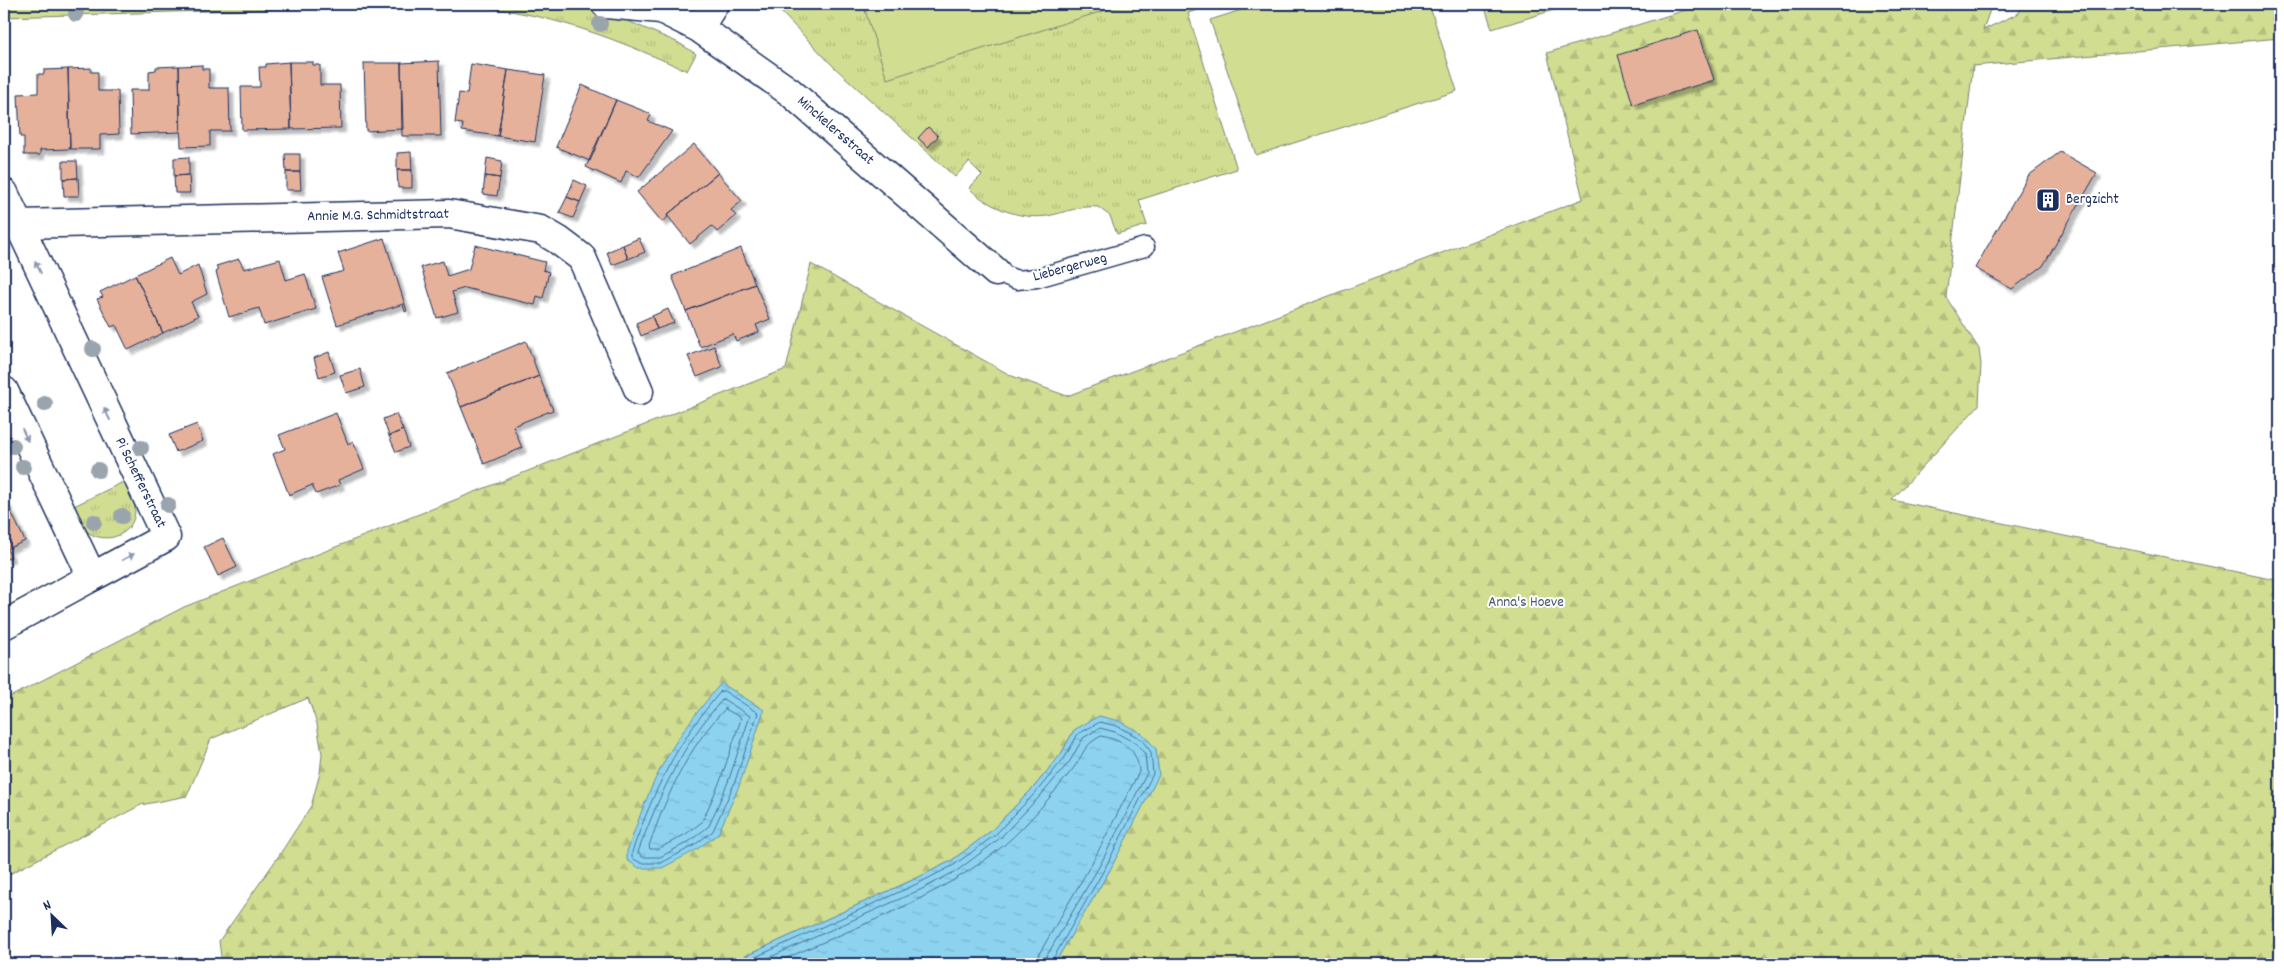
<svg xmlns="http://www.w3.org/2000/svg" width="2284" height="968" viewBox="0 0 2284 968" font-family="Dekko,sans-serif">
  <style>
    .grass { fill: url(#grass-tufts); stroke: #768677 }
    .forest { fill: url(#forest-firs); stroke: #768677 }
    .garden { fill: #d1dd90; stroke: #768677 }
    .water { fill: url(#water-ripples); stroke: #5f91b5 }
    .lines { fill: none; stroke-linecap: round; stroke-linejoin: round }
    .shore { stroke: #497198; stroke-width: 1 }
    .building { fill: #e6b19a; stroke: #1b2f5e; filter: url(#shadow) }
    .lane-casing { stroke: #1b2f5e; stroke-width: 21 }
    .street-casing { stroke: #1b2f5e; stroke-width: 31 }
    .lane { stroke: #fff; stroke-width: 18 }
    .street { stroke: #fff; stroke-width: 28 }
    .tree { fill: #9aa4ad }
    .oneway { fill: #8d97ae }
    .labels { text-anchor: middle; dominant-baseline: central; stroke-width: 4; stroke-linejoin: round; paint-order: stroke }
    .street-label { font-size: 15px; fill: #1b2f5e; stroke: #fff }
    .poi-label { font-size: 15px; fill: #1b2f5e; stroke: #fff; text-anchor: start }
    .park-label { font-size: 15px; fill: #485a6a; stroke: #fff }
  </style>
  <defs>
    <pattern id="grass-tufts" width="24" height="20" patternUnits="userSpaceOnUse" patternTransform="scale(1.25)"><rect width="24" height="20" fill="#d1dd90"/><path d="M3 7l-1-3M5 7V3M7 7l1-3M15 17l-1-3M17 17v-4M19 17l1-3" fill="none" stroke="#b3be7f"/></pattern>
    <pattern id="forest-firs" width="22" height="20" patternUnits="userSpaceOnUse" patternTransform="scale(1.25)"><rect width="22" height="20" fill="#d1dd90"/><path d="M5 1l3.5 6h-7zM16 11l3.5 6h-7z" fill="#b3be7f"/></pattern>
    <pattern id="water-ripples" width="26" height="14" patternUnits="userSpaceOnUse" patternTransform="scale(1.25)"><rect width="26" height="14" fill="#8dd3ef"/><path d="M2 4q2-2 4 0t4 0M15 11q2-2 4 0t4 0" fill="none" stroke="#79b5cf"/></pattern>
    <filter id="shadow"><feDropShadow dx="4.5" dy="4.5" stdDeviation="1" flood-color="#0004"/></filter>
  </defs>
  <rect width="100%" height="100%" fill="#fff"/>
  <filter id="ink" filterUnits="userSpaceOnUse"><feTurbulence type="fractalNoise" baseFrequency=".02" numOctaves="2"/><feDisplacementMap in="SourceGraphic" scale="10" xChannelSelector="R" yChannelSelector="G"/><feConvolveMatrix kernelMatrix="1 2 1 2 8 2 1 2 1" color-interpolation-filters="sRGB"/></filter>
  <g filter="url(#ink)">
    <path class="grass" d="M4,4H374V6L4,17Z
      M386,4H572L614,15L679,43L696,54L687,71C628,44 568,20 504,10C465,3 425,6 386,7Z
      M771,4H1217L1188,13L1237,169L1139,200L1147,225L1117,234L1110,216L1098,207C1081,205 1064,213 1047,216C1020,220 988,207 969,188L982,175L969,162L955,177L834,67L779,10Z
      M125,481C129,490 135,500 135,510C135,534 108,545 89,533C80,527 77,516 72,507Z"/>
    <path class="forest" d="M1705,4H1992L1983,30L2019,13L2022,4H2280V38L1973,66L1946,297L1979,349L1981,364L1979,405L1892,500L2280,581V964H1054L1110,870L1074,730L1061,754L1034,787L991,831L951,861L917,878L728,964H222L219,941L278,857L311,806L320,773L322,754L317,724L308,698L211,739L187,796L141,805L4,877V700L184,607L786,369L811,264L1012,376L1067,396L1583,199L1547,53Z"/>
    <path class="garden" d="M863,4H1125L887,79Z
      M1260,4H1429L1457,91L1256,155L1210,20Z
      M1484,4H1573L1492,29Z"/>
    <path class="water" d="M721,683L764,710L739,786L718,834L696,850L662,868H639L627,860V851C639,819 650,785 668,755C683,729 702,706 721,683Z
      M1099,716L1119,721L1144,735L1156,749L1159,775L1110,870L1054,964H728L917,878L951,861L991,831L1034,787L1061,754L1074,730Z"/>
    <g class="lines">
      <path class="shore" d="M721,691H724L758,713L734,784L713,831L693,846L661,863H641L632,858V852C655,787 676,744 721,691Z
        M723,699L750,716L728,782L709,826L690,841L660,857H642L638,852C659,796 682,744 723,699Z
        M725,709L740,717L741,719L721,779L702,822L686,834L658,849H650L649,846C666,797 688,747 725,709Z
        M740,964L919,883L954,865L995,835L1037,791L1065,757L1078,734L1100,722L1117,726L1141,739L1151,752L1153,774L1105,868L1050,964
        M755,964L922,889L958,870L999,839L1042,794L1070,761L1083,738L1100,728L1115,732L1137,744L1145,754L1147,773L1100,865L1046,957L1044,964
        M773,964C848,930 940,898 1003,846C1029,824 1051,796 1072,770C1085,754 1081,747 1101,736C1122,740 1138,749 1139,772L1093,861L1039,954L1037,964"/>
    </g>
    <path class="building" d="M1698,30L1714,80L1633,105L1618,55Z
      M439,61L441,136H402L401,63Z
      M289,62H313V65H320V85H340L341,128L291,129Z
      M289,62L291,129L242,130L241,87H260L259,67H266V64Z
      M364,63H401L403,129L366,131Z
      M471,64L508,70L498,136L462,131L463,124L455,123L459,93L467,94Z
      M202,65V69H209V88H229L230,131H210V146L181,147L179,66Z
      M179,66L180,132L131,134L130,90H149V71L156,70V67Z
      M91,68V72H98V91H118L119,134L100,135V149H70L68,69Z
      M68,69L70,149L40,150V155H24V137H20L18,94L38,93V74H44V70Z
      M508,70L545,75L535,142L498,136Z
      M582,85L616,100L590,161L556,147Z
      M616,100L649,113L651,115L648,121L672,131L639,177L626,171L621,183L586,167Z
      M928,127L938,136L928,147L918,138Z
      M694,144L718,173L667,215L668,217L662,222L637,192Z
      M411,152L412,170H397V153Z
      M2060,152L2097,173L2043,266L2012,289L1975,268L2028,176Z
      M285,154H300V172H286Z
      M189,157V175L174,176V158Z
      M487,158L502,161L500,178L485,176Z
      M63,161H77L78,178L63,179Z
      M397,170H412V188H398Z
      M286,172H300L301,190H286Z
      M718,173L742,201L731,210L736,216L717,232L712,226L690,244L667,215Z
      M189,175L190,193H175L174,176Z
      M485,176L500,178L497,196L483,194Z
      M78,178L79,196H64L63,179Z
      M574,180L587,186L580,202L567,197Z
      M567,197L580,202L573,218L559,213Z
      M384,238L407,311L405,312L403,304L337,325L322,277L344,271L338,253Z
      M639,238L645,252L628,259L623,245Z
      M475,245L545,262L543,270L549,272L543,298L537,296L535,305L465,288L452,292L458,312L437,318L421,267L443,261L447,276L469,269Z
      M623,245L628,259L612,265L607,252Z
      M741,248L755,284L686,311L672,276Z
      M170,258L178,275L198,265L207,294L191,302L198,316L163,333L135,275Z
      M239,259L244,269L280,259L286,280L305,274L316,309L264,325L259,308L229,317L216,272L218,271L216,266Z
      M135,275L163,333L128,350L116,325L111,327L97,299L103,297L100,292Z
      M755,284L770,319L756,325L759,332L736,341L733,334L700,347L686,311Z
      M668,309L674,323L657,329L652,316Z
      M652,316L657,329L641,336L636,323Z
      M526,341L539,376L461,407L447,373Z
      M714,346L722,367L697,377L688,356Z
      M329,352L335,372L319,377L314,358Z
      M360,369L365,387L346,393L340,375Z
      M539,376L553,410L513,426L522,448L484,464L461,407Z
      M336,413L348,444L353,441L364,469L338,480L340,485L316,494L312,485L289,495L273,454L285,449L279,435Z
      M396,414L403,430L389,436L383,419Z
      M197,424L203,441L176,452L169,435Z
      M403,430L409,447L396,452L389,436Z
      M7,503L25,541L7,549L11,557L4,560V505Z
      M223,538L237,567L218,576L204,547Z"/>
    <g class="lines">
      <g class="lane-casing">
        <path id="lane" d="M996,272L1017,280L1037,278L1145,247"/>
      </g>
      <g class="street-casing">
        <path id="street" d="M606,4L661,9
          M655,4L661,9L699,28L790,92L996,272
          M699,28L714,4
          M4,193L166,537L92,577L4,391
          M18,224L449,214L541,230L558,240L582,258L639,391
          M4,625L92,577"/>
      </g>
      <use href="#lane" class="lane"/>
      <use href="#street" class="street"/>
    </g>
    <g class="tree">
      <circle cx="76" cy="14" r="8"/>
      <circle cx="600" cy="24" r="8"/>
      <circle cx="93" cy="349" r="8"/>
      <circle cx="45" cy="404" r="8"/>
      <circle cx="13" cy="446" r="8"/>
      <circle cx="141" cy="448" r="8"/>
      <circle cx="23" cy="467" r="8"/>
      <circle cx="98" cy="470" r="8"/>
      <circle cx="168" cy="505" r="8"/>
      <circle cx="122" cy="516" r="8"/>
      <circle cx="94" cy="522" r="8"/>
    </g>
    <defs><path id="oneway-solid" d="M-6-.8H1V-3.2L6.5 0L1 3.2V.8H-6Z" transform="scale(1.25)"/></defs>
    <g class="oneway">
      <use href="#oneway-solid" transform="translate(38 267) rotate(-115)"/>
      <use href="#oneway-solid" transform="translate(107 414) rotate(-116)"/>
      <use href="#oneway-solid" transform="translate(25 435) rotate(65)"/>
      <use href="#oneway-solid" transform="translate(128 557) rotate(-28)"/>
    </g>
  </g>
  <defs>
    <g id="building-square" transform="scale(1.25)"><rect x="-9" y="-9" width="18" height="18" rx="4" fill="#1b2f5e" stroke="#fff"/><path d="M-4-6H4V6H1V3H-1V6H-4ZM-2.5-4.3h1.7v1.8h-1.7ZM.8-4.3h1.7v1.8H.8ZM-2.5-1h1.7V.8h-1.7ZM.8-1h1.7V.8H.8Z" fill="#fff"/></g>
  </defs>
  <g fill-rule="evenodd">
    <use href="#building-square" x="2048" y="200"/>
  </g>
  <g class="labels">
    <g class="street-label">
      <text transform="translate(835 131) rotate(41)">Minckelersstraat</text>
      <text transform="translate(378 216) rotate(-1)">Annie M.G. Schmidtstraat</text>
      <text transform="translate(1070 268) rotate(-15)">Liebergerweg</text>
      <text transform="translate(140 483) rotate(64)">Pi Schefferstraat</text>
    </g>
    <g class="poi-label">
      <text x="2066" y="200">Bergzicht</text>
    </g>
    <g class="park-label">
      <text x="1526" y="603">Anna's Hoeve</text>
    </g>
  </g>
  <rect width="2284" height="968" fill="none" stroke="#fff" stroke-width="20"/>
  <rect x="10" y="10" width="2264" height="948" fill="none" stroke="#1b2f5e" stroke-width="2" filter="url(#ink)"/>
  <g transform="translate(52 916) rotate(335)" stroke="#ffffff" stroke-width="4" paint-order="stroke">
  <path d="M0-4L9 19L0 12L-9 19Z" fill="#1b2f5e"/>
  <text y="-8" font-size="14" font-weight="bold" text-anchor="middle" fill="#1b2f5e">N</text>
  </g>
</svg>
